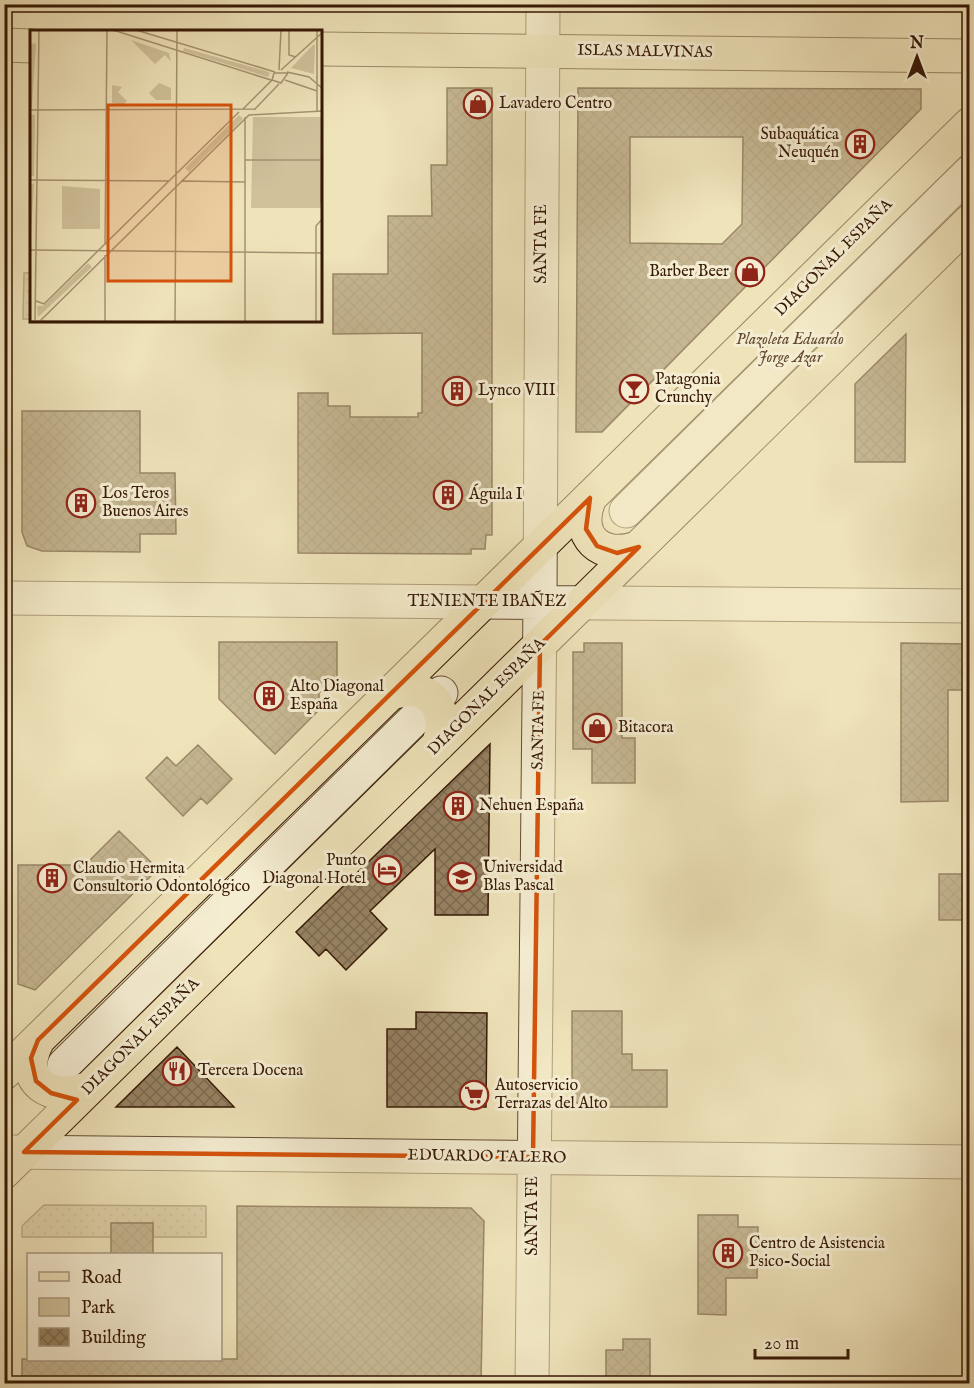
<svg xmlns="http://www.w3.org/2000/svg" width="974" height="1388" viewBox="0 0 974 1388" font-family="'IM FELL English',serif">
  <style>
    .green { fill: url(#green-dots); stroke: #836d50; stroke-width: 1.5 }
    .building { fill: url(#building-cross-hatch); stroke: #361905; stroke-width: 1.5; fill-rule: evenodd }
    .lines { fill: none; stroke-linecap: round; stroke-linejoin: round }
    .minor-casing { stroke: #644c32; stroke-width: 35 }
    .major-casing { stroke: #361905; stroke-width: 35 }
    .minor { stroke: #f5edd2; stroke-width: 33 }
    .major { stroke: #efe3ba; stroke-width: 33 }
    .marked { fill: none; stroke: #d6530b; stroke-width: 4.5; stroke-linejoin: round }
    .labels { text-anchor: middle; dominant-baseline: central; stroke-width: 6; stroke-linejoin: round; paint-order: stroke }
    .street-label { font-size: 16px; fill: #361905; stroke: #f5edd2 }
    .poi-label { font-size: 16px; fill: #361905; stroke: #f5edd2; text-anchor: start }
    .park-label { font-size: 16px; font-style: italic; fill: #644b32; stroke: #f5edd2 }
    .inset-road { fill: none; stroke: #a59272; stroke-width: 1.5 }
    .view { fill: #d6530b; fill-opacity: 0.15; stroke: #d6530b; stroke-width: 3 }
    .inset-edge { fill: none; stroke: #361905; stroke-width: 3 }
  </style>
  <defs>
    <pattern id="green-dots" width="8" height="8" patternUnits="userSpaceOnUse" patternTransform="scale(1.5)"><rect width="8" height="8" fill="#d0c19b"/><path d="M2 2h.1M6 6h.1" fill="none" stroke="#b3a584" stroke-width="1.8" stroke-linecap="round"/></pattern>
    <pattern id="building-cross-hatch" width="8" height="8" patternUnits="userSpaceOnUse" patternTransform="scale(1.5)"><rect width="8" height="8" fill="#968263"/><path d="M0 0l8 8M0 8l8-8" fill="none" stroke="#7b6a50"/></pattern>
  </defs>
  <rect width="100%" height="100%" fill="#efe3ba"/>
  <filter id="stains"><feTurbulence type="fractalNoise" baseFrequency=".00333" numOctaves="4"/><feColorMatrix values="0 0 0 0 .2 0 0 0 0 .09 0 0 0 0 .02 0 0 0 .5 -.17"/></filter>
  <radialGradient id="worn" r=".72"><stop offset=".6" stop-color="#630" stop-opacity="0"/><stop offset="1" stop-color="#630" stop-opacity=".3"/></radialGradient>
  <path class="green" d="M24,273H31V319H23Z
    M44,1205L206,1206V1237H153V1223H112L111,1237H22V1226Z"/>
  <path class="building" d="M447,88H492V535H486L485,549H471V554L298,553V393H328V406H350V417H418V413H422V333L333,334V274H388V216H432L431,165H447Z
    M578,88L921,89V109L602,432H576ZM630,137H743L742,224L722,244L630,243Z
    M906,334L905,462H855V384Z
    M22,411H140V473H175L176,534H140V552L42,551L27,546L22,532Z
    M219,642H337V692H319V710L275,754L219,699Z
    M584,643H622V738H635V783H592V749H573V652H584Z
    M901,643L969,644V690H948V801L901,802Z
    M490,744L488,915H435V849L370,911L387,929L346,970L326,949L319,956L296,932Z
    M198,745L232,779L207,804L201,798L183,816L146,778L167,757L176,766Z
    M119,831L158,869L35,990L18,984V865H85Z
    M939,874H969V920H939Z
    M572,1011H622V1054H632V1070H667V1107H589L577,1103L572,1097Z
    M416,1012L487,1013L486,1107H387V1029H416Z
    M177,1047L234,1107H116Z
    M237,1206L471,1208L484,1221L481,1383H22V1359H237Z
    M698,1215H738V1227H758L757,1278H726V1315L698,1314Z
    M111,1223H153V1254H111Z
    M623,1339H650V1383H606V1350H623Z"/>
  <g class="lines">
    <g class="minor-casing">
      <path id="minor" d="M626,511L970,172
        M4,598L970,606
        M64,1065L441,693
        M4,1152L970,1162
        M532,1384L540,602L543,4"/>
    </g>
    <g class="major-casing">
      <path id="major" d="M4,45L32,46
        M321,49L970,56
        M590,498C573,536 601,562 639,547
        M390,694C428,679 452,709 438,745
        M38,1040C16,1082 51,1103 89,1088
        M4,1073L970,124
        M4,1172L970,221"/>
    </g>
    <use href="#minor" class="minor"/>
    <use href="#major" class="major"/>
  </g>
  <path d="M0 0H974V1388H0ZM590,498L586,529L597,546L617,553L639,547L540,645L533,1157L24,1152L77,1100L51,1093L36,1081L31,1058L38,1040Z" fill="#efe3ba" fill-opacity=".55" fill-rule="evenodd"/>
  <path class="marked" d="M590,498L586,529L597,546L617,553L639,547L540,645L533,1157L24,1152L77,1100L51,1093L36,1081L31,1058L38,1040Z"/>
  <defs>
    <g id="shop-ring" transform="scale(1.5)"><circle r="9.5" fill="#f5edd2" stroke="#8f2418" stroke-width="1.5"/><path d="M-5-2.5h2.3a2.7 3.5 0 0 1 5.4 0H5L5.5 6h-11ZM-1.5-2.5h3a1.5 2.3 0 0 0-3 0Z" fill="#8f2418"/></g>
    <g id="building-ring" transform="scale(1.5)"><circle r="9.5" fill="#f5edd2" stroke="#8f2418" stroke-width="1.5"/><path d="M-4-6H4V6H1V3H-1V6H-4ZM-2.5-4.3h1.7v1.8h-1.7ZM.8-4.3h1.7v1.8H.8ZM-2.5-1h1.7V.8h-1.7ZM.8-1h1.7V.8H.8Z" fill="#8f2418"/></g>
    <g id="bar-ring" transform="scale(1.5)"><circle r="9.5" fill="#f5edd2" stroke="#8f2418" stroke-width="1.5"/><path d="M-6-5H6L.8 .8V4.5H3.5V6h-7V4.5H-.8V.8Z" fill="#8f2418"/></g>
    <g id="hotel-ring" transform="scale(1.5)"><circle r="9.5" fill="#f5edd2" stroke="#8f2418" stroke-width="1.5"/><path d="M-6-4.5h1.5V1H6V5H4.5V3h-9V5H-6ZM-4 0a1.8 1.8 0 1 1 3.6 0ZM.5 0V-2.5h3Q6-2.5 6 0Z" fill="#8f2418"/></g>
    <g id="university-ring" transform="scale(1.5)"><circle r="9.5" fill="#f5edd2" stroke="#8f2418" stroke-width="1.5"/><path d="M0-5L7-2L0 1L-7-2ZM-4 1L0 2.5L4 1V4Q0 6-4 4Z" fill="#8f2418"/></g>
    <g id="restaurant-ring" transform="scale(1.5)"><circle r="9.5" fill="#f5edd2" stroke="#8f2418" stroke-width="1.5"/><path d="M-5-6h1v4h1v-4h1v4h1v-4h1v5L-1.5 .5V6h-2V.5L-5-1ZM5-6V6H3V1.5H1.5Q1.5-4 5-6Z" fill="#8f2418"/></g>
    <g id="supermarket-ring" transform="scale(1.5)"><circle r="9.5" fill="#f5edd2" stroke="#8f2418" stroke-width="1.5"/><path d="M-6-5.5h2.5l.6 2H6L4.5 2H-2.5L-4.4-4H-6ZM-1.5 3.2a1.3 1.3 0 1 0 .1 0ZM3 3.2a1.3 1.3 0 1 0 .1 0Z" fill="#8f2418"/></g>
  </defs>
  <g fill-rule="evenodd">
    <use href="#shop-ring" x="478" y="104"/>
    <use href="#building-ring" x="860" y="144"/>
    <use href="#shop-ring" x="750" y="272"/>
    <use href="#bar-ring" x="634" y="389"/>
    <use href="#building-ring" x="457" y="391"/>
    <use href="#building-ring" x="448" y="495"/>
    <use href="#building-ring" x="81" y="503"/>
    <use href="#building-ring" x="269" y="696"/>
    <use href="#shop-ring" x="597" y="728"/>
    <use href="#building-ring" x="458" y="806"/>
    <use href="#hotel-ring" x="387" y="870"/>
    <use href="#university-ring" x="462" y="877"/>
    <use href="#building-ring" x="52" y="878"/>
    <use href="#restaurant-ring" x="177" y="1071"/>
    <use href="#supermarket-ring" x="474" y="1095"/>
    <use href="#building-ring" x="728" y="1253"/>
  </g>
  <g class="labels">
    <g class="street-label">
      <text transform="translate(645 52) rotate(1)">ISLAS MALVINAS</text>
      <text transform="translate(542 244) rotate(-90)">SANTA FE</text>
      <text transform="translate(834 258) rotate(-45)">DIAGONAL ESPAÑA</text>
      <text x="487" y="602">TENIENTE IBAÑEZ</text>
      <text transform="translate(487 697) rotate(-45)">DIAGONAL ESPAÑA</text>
      <text transform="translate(539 730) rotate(-89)">SANTA FE</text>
      <text transform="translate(141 1037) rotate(-45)">DIAGONAL ESPAÑA</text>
      <text transform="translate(487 1157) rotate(1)">EDUARDO TALERO</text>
      <text transform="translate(533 1216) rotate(-90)">SANTA FE</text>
    </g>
    <g class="poi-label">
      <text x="499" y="104">Lavadero Centro</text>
      <text x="839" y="135" text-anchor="end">Subaquática<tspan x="839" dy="18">Neuquén</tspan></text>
      <text x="729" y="272" text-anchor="end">Barber Beer</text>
      <text x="655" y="380">Patagonia<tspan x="655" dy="18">Crunchy</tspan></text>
      <text x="478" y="391">Lynco VIII</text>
      <text x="102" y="494">Los Teros<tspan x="102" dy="18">Buenos Aires</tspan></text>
      <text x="469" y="495">Águila I</text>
      <text x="290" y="687">Alto Diagonal<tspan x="290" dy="18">España</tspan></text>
      <text x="618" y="728">Bitacora</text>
      <text x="479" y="806">Nehuen España</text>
      <text x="366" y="861" text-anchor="end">Punto<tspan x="366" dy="18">Diagonal Hotel</tspan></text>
      <text x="483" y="868">Universidad<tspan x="483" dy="18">Blas Pascal</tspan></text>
      <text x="73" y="869">Claudio Hermita<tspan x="73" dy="18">Consultorio Odontológico</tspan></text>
      <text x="198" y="1071">Tercera Docena</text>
      <text x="495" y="1086">Autoservicio<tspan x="495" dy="18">Terrazas del Alto</tspan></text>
      <text x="749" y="1244">Centro de Asistencia<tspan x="749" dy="18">Psico-Social</tspan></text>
    </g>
    <g class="park-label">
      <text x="790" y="340">Plazoleta Eduardo<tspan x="790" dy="18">Jorge Azar</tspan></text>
    </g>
  </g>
  <g transform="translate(30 30)">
    <rect width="292" height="292" fill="#efe3ba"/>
    <path d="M101,10L139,23L141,32L135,25L125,34ZM0,13L6,14L2,77H0ZM285,15L284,44L261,38L283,15ZM154,18L236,41L240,43L238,47L153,21ZM129,53L141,58V70H126L119,63ZM82,55L92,57L88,62L97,71L93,75L82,73ZM0,84L5,85L4,146H0ZM209,85L213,89L159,142L155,138ZM0,153L4,154L0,217ZM58,233L62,237L8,287L7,276H13Z" fill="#d0c19b"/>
    <path d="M223,87H292V178H221Z" fill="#d0c19b"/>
    <path d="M32,156L70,159V199H32Z" fill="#d0c19b"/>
    <path class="inset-road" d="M83,0L241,50M106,0L245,42M259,0V25L266,27M249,40L251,0M251,40L293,2M257,42L279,47L293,59M255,50L287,61M213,79L242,50L244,43H258L251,53L242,50M0,80L226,79M224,80L249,54M287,81V0M215,130H293M0,150L139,151M151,151L215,152M291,173L292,81M75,215L77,0M0,220L293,223M6,271L14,274L209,82M0,291L212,292M10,291L219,85L293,81M5,292L9,0M75,292V225M145,292L147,0M215,292V87M286,292V196L293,188"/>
    <path class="view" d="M78,75H201V251H78Z"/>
    <rect width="292" height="292" class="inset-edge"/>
  </g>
  <rect width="974" height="1388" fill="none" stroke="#efe3ba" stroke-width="24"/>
  <rect x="6" y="6" width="962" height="1376" fill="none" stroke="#361905" stroke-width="3"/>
  <rect x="12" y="12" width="950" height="1364" fill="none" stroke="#361905" stroke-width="1.5"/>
  <rect x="27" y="1253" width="195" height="108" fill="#f5edd2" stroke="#a99880" stroke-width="1.5"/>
  <rect x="39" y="1272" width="30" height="9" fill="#efe3ba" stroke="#a99880" stroke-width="1.5"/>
  <text x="81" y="1283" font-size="18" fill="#361905">Road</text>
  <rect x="39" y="1298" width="30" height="18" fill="#d0c19b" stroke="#a99880" stroke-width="1.5"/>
  <text x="81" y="1313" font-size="18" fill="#361905">Park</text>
  <rect x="39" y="1328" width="30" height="18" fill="url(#building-cross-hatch)" stroke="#a99880" stroke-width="1.5"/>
  <text x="81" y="1343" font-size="18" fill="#361905">Building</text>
  <g transform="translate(917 57)" stroke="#f5edd2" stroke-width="4.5" paint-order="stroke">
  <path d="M0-4.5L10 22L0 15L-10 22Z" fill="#361905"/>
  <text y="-9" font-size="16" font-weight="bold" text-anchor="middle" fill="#361905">N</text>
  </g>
  <path d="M755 1349v9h93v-9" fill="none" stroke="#361905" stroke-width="3"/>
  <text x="764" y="1349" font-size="18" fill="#361905" stroke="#f5edd2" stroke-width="4.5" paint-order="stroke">20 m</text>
  <rect width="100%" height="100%" filter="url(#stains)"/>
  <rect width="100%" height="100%" fill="url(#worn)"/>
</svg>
